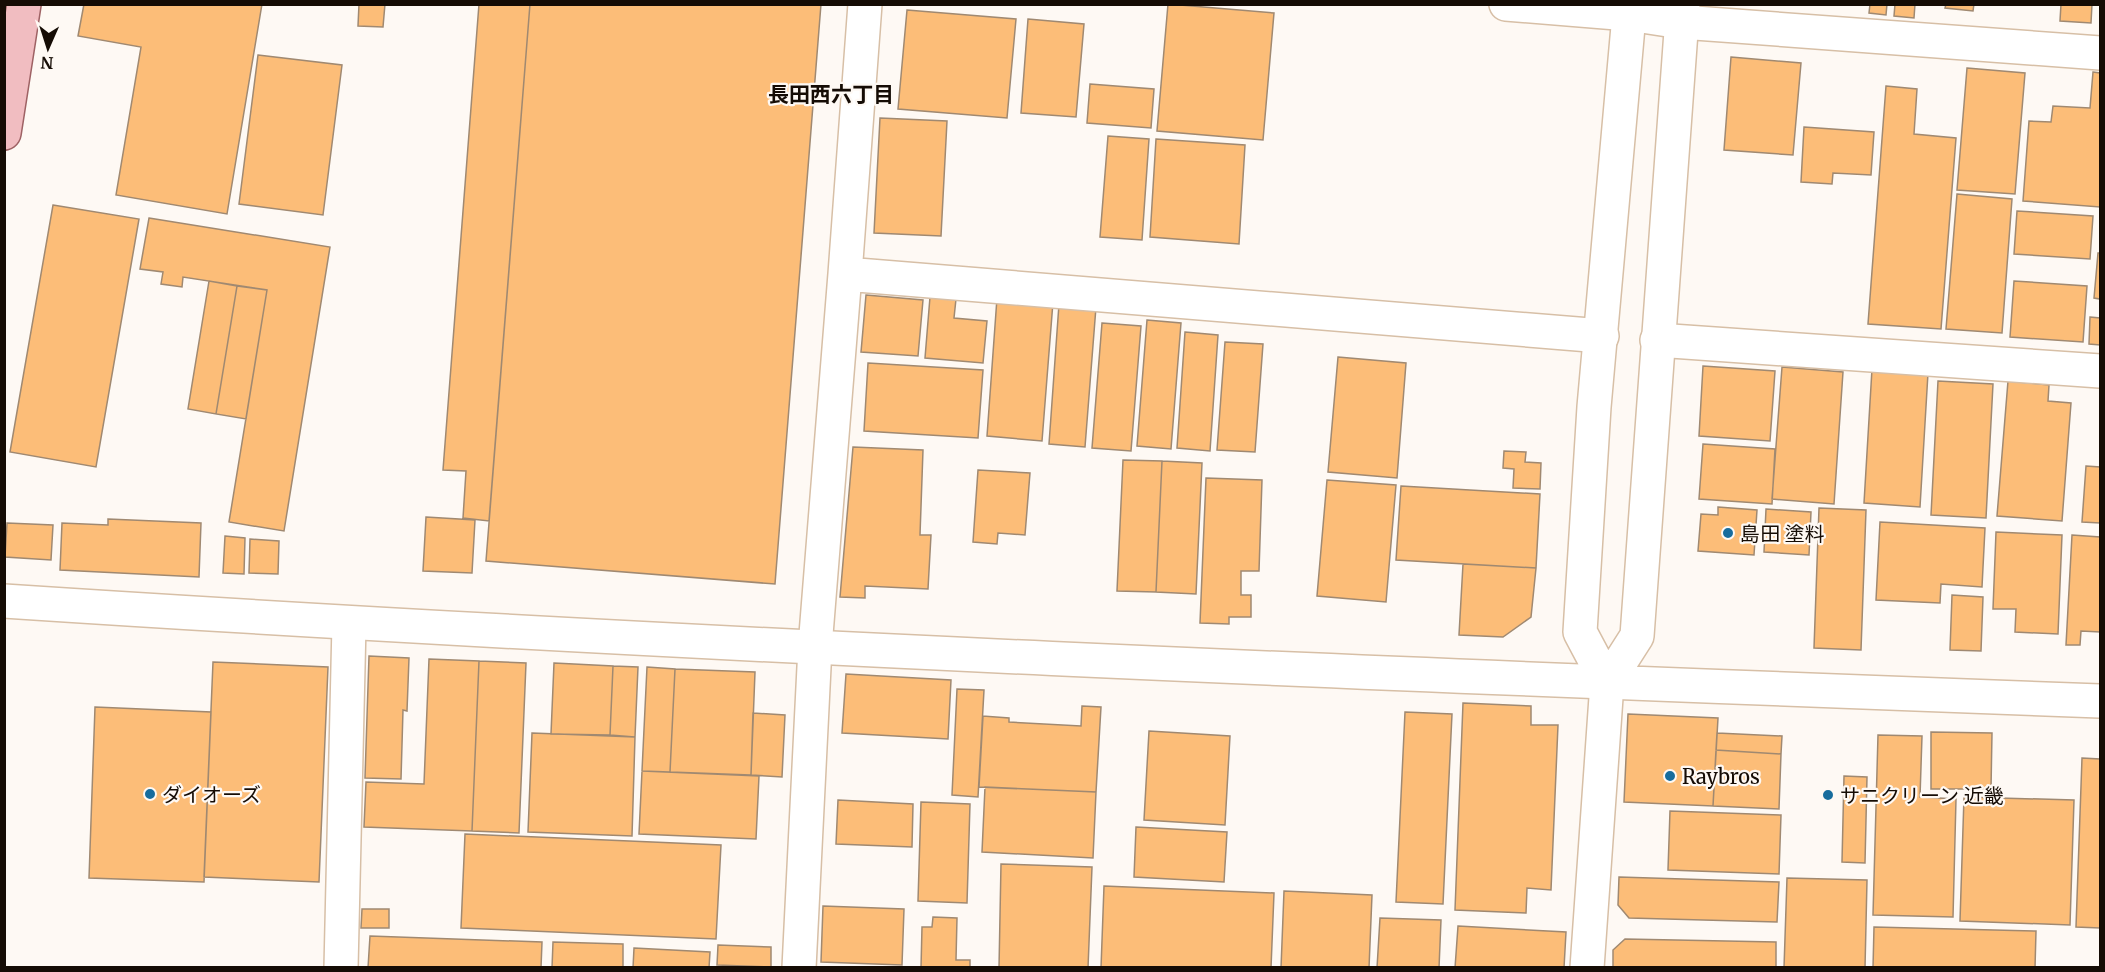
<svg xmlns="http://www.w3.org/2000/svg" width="2105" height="972" viewBox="0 0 2105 972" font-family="Merriweather,'Noto Sans JP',serif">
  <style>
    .building { fill: #fcbd78; stroke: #a08971; stroke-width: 1.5 }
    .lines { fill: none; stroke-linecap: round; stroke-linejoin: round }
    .minor-casing { stroke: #d7bfa6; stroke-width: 36 }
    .tertiary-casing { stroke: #d7bfa6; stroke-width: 36 }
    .primary-casing { stroke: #9e6264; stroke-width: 36 }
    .minor { stroke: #fff; stroke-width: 33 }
    .tertiary { stroke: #fff; stroke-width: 33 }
    .primary { stroke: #f1bdc1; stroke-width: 33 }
    .poi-dot { fill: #176c9d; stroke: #fef9f4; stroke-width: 2 }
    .labels { text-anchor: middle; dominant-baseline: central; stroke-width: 4.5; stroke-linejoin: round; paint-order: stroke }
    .poi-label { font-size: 20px; fill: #150c05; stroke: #fef9f4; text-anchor: start }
    .neighbourhood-label { font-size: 21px; font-weight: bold; fill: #150c05; stroke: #fef9f4 }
  </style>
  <rect width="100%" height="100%" fill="#fef9f4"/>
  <path class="building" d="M84,4H262L227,214L116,195L141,47L78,36Z
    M359,4H385L383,27L358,26Z
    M479,4H530L489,521L463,518L466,471L443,470Z
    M530,4H821L775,584L486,561Z
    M1168,4L1274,13L1263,140L1157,131Z
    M1870,4H1887L1886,15L1869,13Z
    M1895,4H1915L1914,18L1894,16Z
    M1946,4H1974L1973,11L1945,8Z
    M2061,4H2092L2091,23L2060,21Z
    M907,10L1016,19L1007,118L898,109Z
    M1028,19L1084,24L1076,117L1021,113Z
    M258,55L342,65L323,215L239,204Z
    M1731,57L1801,63L1793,155L1724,150Z
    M1967,68L2025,73L2015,194L1957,190Z
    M2093,72L2100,73V207L2023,201L2029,121L2051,122L2053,106L2090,108Z
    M1090,84L1154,89L1151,128L1087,123Z
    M1886,86L1917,89L1914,134L1956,138L1941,329L1868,324Z
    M880,118L947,121L941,236L874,233Z
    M1804,127L1874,132L1871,175L1833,173L1832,184L1801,182Z
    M1108,136L1149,139L1142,240L1100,237Z
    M1156,139L1245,145L1239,244L1150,237Z
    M1957,194L2012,199L2002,333L1946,329Z
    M53,205L139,219L96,467L10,452Z
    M2017,211L2093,216L2090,259L2014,254Z
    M149,218L330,247L284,531L229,522L267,290L183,277L182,287L161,284L163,272L140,269Z
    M2098,253H2100V299L2094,298Z
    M209,281L237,286L216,414L188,409Z
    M2014,281L2087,286L2083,342L2010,337Z
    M237,286L267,290L246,419L216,414Z
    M866,295L923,300L918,356L861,352Z
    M930,297L956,299L954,318L987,321L983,363L925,358Z
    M997,298L1053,302L1042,441L987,436Z
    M1059,304L1096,307L1085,447L1049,444Z
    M2090,317L2100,318V345L2089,344Z
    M1147,320L1181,323L1171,449L1137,446Z
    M1102,323L1141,326L1131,451L1092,448Z
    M1185,332L1218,335L1210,451L1177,448Z
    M1225,342L1263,344L1255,452L1217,450Z
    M1338,357L1406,363L1397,478L1328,472Z
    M868,363L983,370L978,438L864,431Z
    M1703,366L1775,371L1770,441L1699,436Z
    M1782,367L1843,372L1834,504L1772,499Z
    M1872,369L1928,373L1920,507L1864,503Z
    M1938,381L1993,384L1986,518L1931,515Z
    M2008,381L2049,385L2048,401L2071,403L2062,521L1997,516Z
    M1703,444L1775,449L1772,504L1699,499Z
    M853,447L923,450L920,535H931L928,589L865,586V598L840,597Z
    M1504,451L1526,452L1525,462L1541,463L1540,489L1513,488L1514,469L1503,468Z
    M1123,460L1162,461L1156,592L1117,591Z
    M1162,461L1202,463L1196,594L1156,592Z
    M2086,466L2100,467V523L2082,522Z
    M978,470L1030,473L1025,535L998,533L997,544L973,542Z
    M1206,478L1262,480L1259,571H1241V595H1251V617H1229V624L1200,623Z
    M1327,480L1396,485L1386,602L1317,596Z
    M1401,486L1540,494L1536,568L1396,560Z
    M1718,507L1757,510L1754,555L1698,551L1701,514L1718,515Z
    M1819,508L1866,510L1861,650L1814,648Z
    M1766,509L1811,512L1809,555L1764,552Z
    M426,517L475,520L472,573L423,571Z
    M108,519L201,523L199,577L60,570L62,523L108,525Z
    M1880,522L1985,528L1982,587L1941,584L1940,603L1876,600Z
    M7,523L53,525L51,560L5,557Z
    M1996,532L2062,535L2058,634L2015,632L2016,609H1993Z
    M2072,535L2100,537V632L2081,631L2080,645H2066Z
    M225,536L245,538L244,574L223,573Z
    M250,539L279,541L278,574L249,573Z
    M1463,564L1536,568L1531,617L1503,637L1459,635Z
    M1952,595L1983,597L1981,651L1950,650Z
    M369,656L409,658L407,711L403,710L401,779L365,778Z
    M429,659L479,661L472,831L364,827L366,782L424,784Z
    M479,661L526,663L519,833L472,831Z
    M213,662L328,667L319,882L204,877Z
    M554,663L613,666L610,735L551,734Z
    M613,666L638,667L635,737L610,735Z
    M647,667L675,669L670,772L642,771Z
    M675,669L755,672L751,775L670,772Z
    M846,674L951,680L948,739L842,733Z
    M957,689L984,690L978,797L952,795Z
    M1463,703L1531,706V725H1558L1551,890L1527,888L1526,913L1455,910Z
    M1082,706L1101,707L1096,792L979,787L983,716L1009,718V722L1081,726Z
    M95,707L211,712L204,882L89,878Z
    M1405,712L1452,714L1443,904L1396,902Z
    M753,713L785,715L782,777L751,775Z
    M1628,714L1718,718L1713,806L1624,802Z
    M1149,731L1230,736L1225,825L1144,820Z
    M1931,732L1992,733L1991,789H1931Z
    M532,733L635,737L632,836L528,832Z
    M1717,733L1782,736L1781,754L1716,750Z
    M1878,735L1922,736L1920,797L1956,799L1953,917L1873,915Z
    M1716,750L1781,754L1779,809L1713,806Z
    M2082,758L2100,759V928L2076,927Z
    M642,771L759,776L756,839L639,834Z
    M1844,776L1867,777L1865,863L1842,862Z
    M985,787L1096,792L1093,858L982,852Z
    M1964,797L2074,800L2070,925L1960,921Z
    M838,800L913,804L912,847L836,844Z
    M921,802L970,804L967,903L918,901Z
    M1670,811L1781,815L1779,874L1668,870Z
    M1136,827L1227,832L1224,882L1134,877Z
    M465,834L721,845L716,939L461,928Z
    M1001,864L1092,867L1088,968H999Z
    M1619,877L1779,882L1777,922L1629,918L1618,905Z
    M1787,878L1867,880L1865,968H1784Z
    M1104,886L1274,893L1271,968H1101Z
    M1284,891L1372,895L1369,968H1281Z
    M823,906L904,909L902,965L821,962Z
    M362,909H389V928H361Z
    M933,917L957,918L956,960H970V968H921L922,927H932Z
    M1380,918L1441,920L1439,968H1377Z
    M1458,926L1566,932L1564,968H1455Z
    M1874,927L2036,931L2035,968H1873Z
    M370,936L542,942L541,968H368Z
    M1625,939L1776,942V968H1613V950Z
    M553,942L623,944V968H552Z
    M718,945L771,947V967L717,965Z
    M634,948L710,952L709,968H633Z"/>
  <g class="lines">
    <g class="minor-casing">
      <path id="minor" d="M1506,4L1629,14L1681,22L2100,53
        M845,274L1602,336
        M1657,340L2100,371
        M341,968L349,624
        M799,968L815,647L845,274L865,4
        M1587,968L1607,683"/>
    </g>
    <g class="tertiary-casing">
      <path id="tertiary" d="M4,601C702,647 1402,675 2100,701
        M1607,683L1637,636L1683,4
        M1607,683L1580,632L1594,407L1630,4"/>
    </g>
    <g class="primary-casing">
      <path id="primary" d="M4,133L24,4"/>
    </g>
    <use href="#minor" class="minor"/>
    <use href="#tertiary" class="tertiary"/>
    <use href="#primary" class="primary"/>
  </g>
  <g class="poi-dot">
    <circle cx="1728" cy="533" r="6"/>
    <circle cx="1670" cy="776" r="6"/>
    <circle cx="150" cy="794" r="6"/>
    <circle cx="1828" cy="795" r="6"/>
  </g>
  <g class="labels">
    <g class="poi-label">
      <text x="1740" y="533">島田 塗料</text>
      <text x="1682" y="776">Raybros</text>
      <text x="162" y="794">ダイオーズ</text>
      <text x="1840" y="795">サニクリーン 近畿</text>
    </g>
    <g class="neighbourhood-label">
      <text x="831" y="94">長田西六丁目</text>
    </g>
  </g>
  <rect width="2105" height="972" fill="none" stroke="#150c05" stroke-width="12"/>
  <g transform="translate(48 48) rotate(183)" stroke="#fef9f4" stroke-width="4.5" paint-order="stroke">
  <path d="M0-4.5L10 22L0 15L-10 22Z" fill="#150c05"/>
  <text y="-9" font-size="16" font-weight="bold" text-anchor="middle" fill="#150c05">N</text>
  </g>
</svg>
